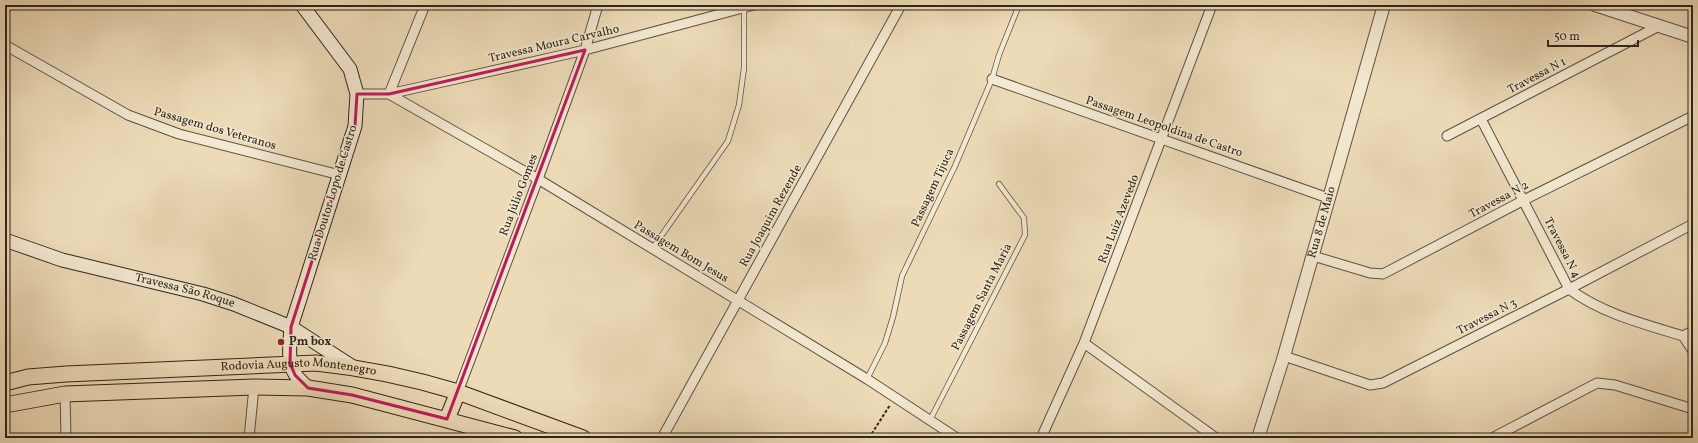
<svg xmlns="http://www.w3.org/2000/svg" width="1698" height="443" viewBox="0 0 1698 443" font-family="Vollkorn,serif">
  <style>
    .lines { fill: none; stroke-linecap: round; stroke-linejoin: round }
    .service-casing { stroke: #5e5242; stroke-width: 6 }
    .minor-casing { stroke: #5e5242; stroke-width: 11 }
    .tertiary-casing { stroke: #5e5242; stroke-width: 14 }
    .secondary-casing { stroke: #2e251a; stroke-width: 15 }
    .primary-casing { stroke: #2e251a; stroke-width: 17 }
    .path { stroke: #2e251a; stroke-width: 2; stroke-dasharray: 3 2; stroke-linecap: butt }
    .service { stroke: #f3e8d1; stroke-width: 4.5 }
    .minor { stroke: #f3e8d1; stroke-width: 9 }
    .tertiary { stroke: #f3e8d1; stroke-width: 12 }
    .secondary { stroke: #f3e8d1; stroke-width: 13 }
    .primary { stroke: #eddbb8; stroke-width: 15 }
    .marked { fill: none; stroke: #c2185b; stroke-width: 3; stroke-linejoin: round }
    .poi-dot { fill: #8f2418; stroke: #f3e8d1; stroke-width: 1.5 }
    .labels { text-anchor: middle; dominant-baseline: central; stroke-width: 3; stroke-linejoin: round; paint-order: stroke }
    .street-label { font-size: 12px; fill: #2e251a; stroke: #f3e8d1 }
    .poi-label { font-size: 12px; font-weight: bold; fill: #2e251a; stroke: #f3e8d1; text-anchor: start }
  </style>
  <rect width="100%" height="100%" fill="#eddbb8"/>
  <filter id="stains"><feTurbulence type="fractalNoise" baseFrequency=".005" numOctaves="4"/><feColorMatrix values="0 0 0 0 .2 0 0 0 0 .09 0 0 0 0 .02 0 0 0 .5 -.17"/></filter>
  <radialGradient id="worn" r=".72"><stop offset=".6" stop-color="#630" stop-opacity="0"/><stop offset="1" stop-color="#630" stop-opacity=".3"/></radialGradient>
  <g class="lines">
    <g class="service-casing">
      <path id="service" d="M652,249L728,141L739,105L744,68V8
        M867,379L885,343L893,317L902,276L955,166L992,79L999,55L1019,5
        M930,420L1025,235L1024,218L999,184"/>
    </g>
    <g class="minor-casing">
      <path id="minor" d="M5,45L128,115L179,134L340,175
        M992,79L1328,198
        M357,94H389L585,50L754,5
        M389,94L538,179L867,379L957,438
        M389,94L425,5
        M1481,119L1569,289C1603,314 1644,324 1683,336L1693,331
        M1447,136L1659,26
        M1313,256L1370,273L1383,274L1524,200L1693,116
        M1683,336L1693,351
        M1084,343L1216,438
        M1284,356L1370,385L1383,383L1569,289L1693,224
        M458,392L538,179L585,50L598,5
        M65,394L66,438
        M249,438L254,387
        M662,438L901,5
        M1041,438L1084,343L1212,5
        M1492,438L1597,383L1615,385L1693,409"/>
    </g>
    <g class="tertiary-casing">
      <g id="tertiary">
        <path d="M1595,5L1693,37"/>
        <path id="s1" d="M1258,438L1284,356L1384,5"/>
      </g>
    </g>
    <g class="secondary-casing">
      <g id="secondary">
        <path d="M302,5L350,69L357,94L355,126L291,327C290,342 287,361 295,374C298,379 304,384 308,388"/>
        <path id="s2" d="M5,240L62,260L203,294L234,304L291,327L353,367"/>
      </g>
    </g>
    <g class="primary-casing">
      <g id="primary">
        <path id="s3" d="M5,383L28,377L66,374L316,363C364,368 412,378 458,392L583,438"/>
        <path d="M5,405L65,394L254,387L308,388L352,395L515,438"/>
        <path d="M447,419L458,392"/>
      </g>
    </g>
    <path class="path" d="M869,438L890,405"/>
    <use href="#service" class="service"/>
    <use href="#minor" class="minor"/>
    <use href="#tertiary" class="tertiary"/>
    <use href="#secondary" class="secondary"/>
    <use href="#primary" class="primary"/>
  </g>
  <path class="marked" d="M585,50L447,419L352,395L308,388L295,375L290,363L291,327L355,126L357,94H389Z"/>
  <circle class="poi-dot" cx="281" cy="342" r="4"/>
  <g class="labels">
    <g class="street-label">
      <text transform="translate(554 44) rotate(-13)">Travessa Moura Carvalho</text>
      <text transform="translate(1537 76) rotate(-28)">Travessa N 1</text>
      <text transform="translate(1164 127) rotate(19)">Passagem Leopoldina de Castro</text>
      <text transform="translate(215 129) rotate(16)">Passagem dos Veteranos</text>
      <text transform="translate(933 188) rotate(-65)">Passagem Tijuca</text>
      <text transform="translate(333 193) rotate(-73)">Rua Doutor Lopo de Castro</text>
      <text transform="translate(519 195) rotate(-69)">Rua Júlio Gomes</text>
      <text transform="translate(1499 200) rotate(-28)">Travessa N 2</text>
      <text transform="translate(771 216) rotate(-61)">Rua Joaquim Rezende</text>
      <text transform="translate(1119 219) rotate(-69)">Rua Luiz Azevedo</text>
      <text stroke="none"><textPath href="#s1" startOffset="225">Rua 8 de Maio</textPath></text>
      <text transform="translate(1562 248) rotate(63)">Travessa N 4</text>
      <text transform="translate(681 252) rotate(31)">Passagem Bom Jesus</text>
      <text stroke="none"><textPath href="#s2" startOffset="187">Travessa São Roque</textPath></text>
      <text transform="translate(982 297) rotate(-63)">Passagem Santa Maria</text>
      <text transform="translate(1487 317) rotate(-27)">Travessa N 3</text>
      <text stroke="none"><textPath href="#s3" startOffset="295">Rodovia Augusto Montenegro</textPath></text>
    </g>
    <g class="poi-label">
      <text x="289" y="342">Pm box</text>
    </g>
  </g>
  <rect width="1698" height="443" fill="none" stroke="#eddbb8" stroke-width="20"/>
  <rect x="6" y="6" width="1686" height="431" fill="none" stroke="#2e251a" stroke-width="2"/>
  <rect x="10" y="10" width="1678" height="423" fill="none" stroke="#2e251a"/>
  <path d="M1548 40v6h90v-6" fill="none" stroke="#2e251a" stroke-width="2"/>
  <text x="1554" y="40" font-size="12" fill="#2e251a" stroke="#f3e8d1" stroke-width="3" paint-order="stroke">50 m</text>
  <rect width="100%" height="100%" filter="url(#stains)"/>
  <rect width="100%" height="100%" fill="url(#worn)"/>
</svg>
